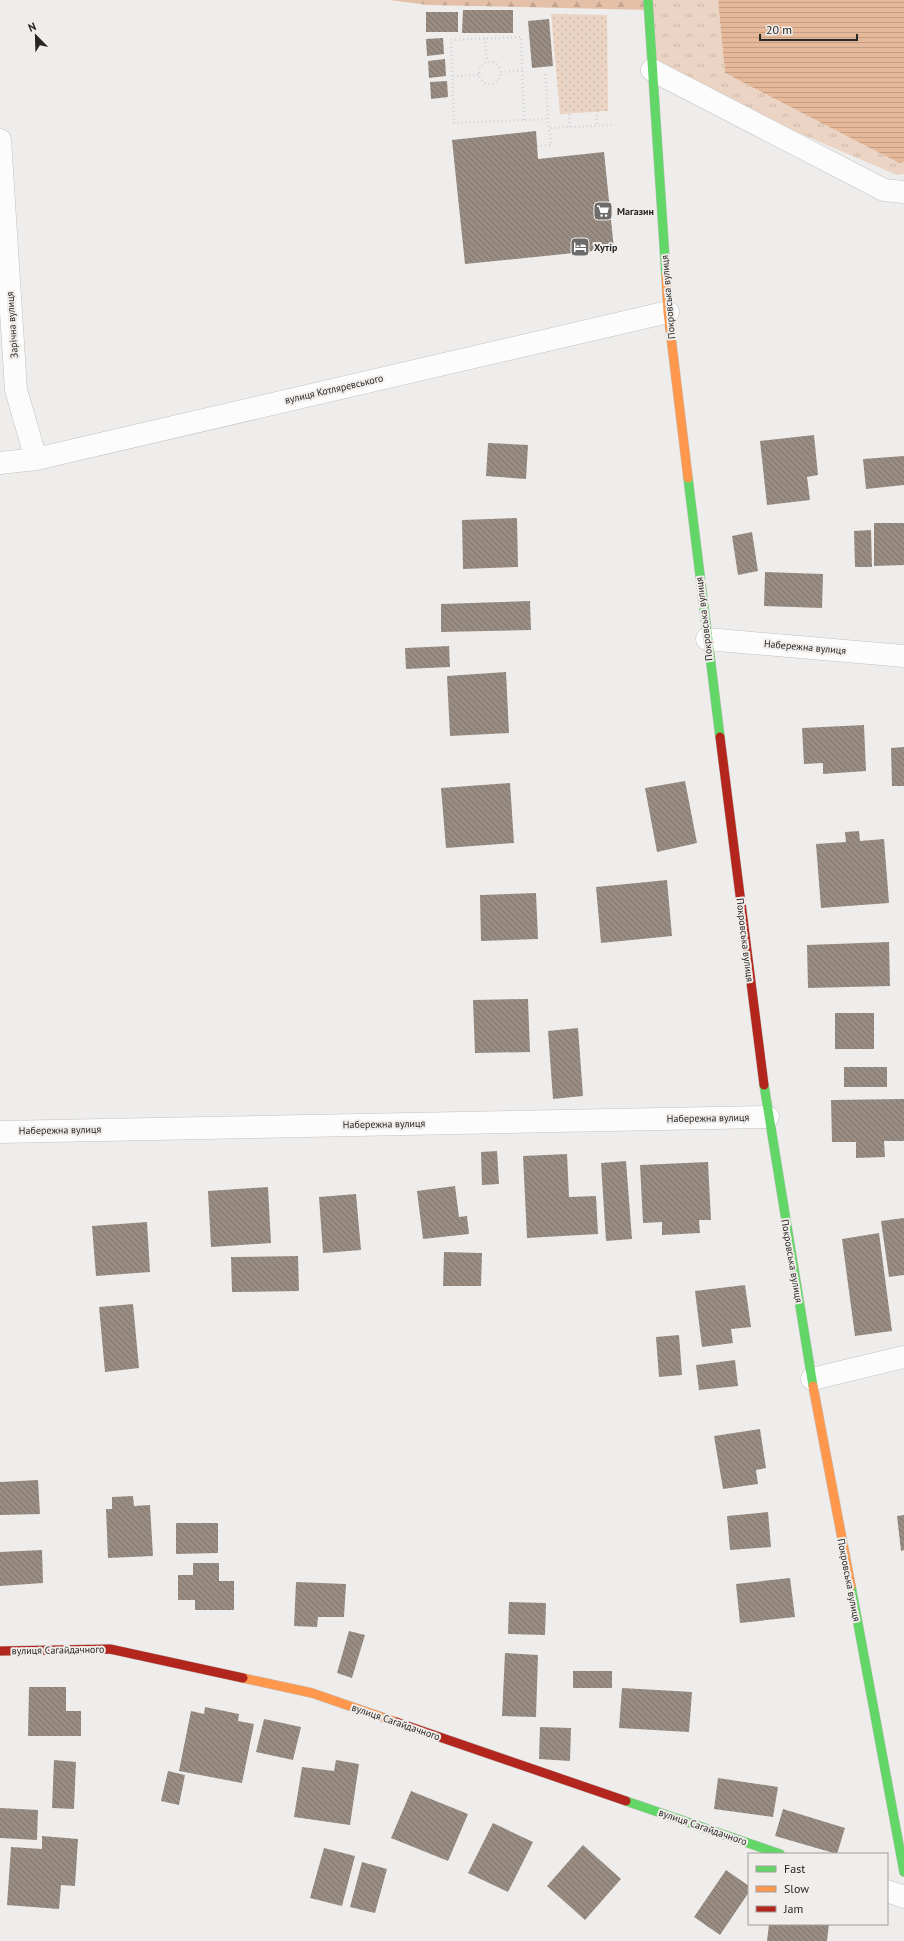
<svg xmlns="http://www.w3.org/2000/svg" width="904" height="1941" viewBox="0 0 904 1941" font-family="'PT Sans',sans-serif">
  <style>
    .grass { fill: url(#grass-tufts) }
    .forest { fill: url(#forest-firs) }
    .park { fill: url(#park-dots) }
    .water { fill: url(#water-rules) }
    .building { fill: url(#building-back-hatch) }
    .lines { fill: none; stroke-linecap: round; stroke-linejoin: round }
    .street-casing { stroke: #c3c2c1; stroke-width: 23 }
    .fast-casing { stroke: #c3c2c1; stroke-width: 10 }
    .slow-casing { stroke: #c3c2c1; stroke-width: 10 }
    .jam-casing { stroke: #c3c2c1; stroke-width: 10 }
    .path { stroke: #d5d4d4; stroke-width: 2.5; stroke-dasharray: 1 3; stroke-linecap: butt }
    .street { stroke: #fdfcfc; stroke-width: 22 }
    .fast { stroke: #63d668; stroke-width: 9 }
    .slow { stroke: #ff974d; stroke-width: 9 }
    .jam { stroke: #b3261e; stroke-width: 9 }
    .labels { text-anchor: middle; dominant-baseline: central; stroke-width: 4; stroke-linejoin: round; paint-order: stroke }
    .poi-label { font-size: 10px; font-weight: bold; fill: #282726; stroke: #f0edea; text-anchor: start }
    .street-label { font-size: 10px; fill: #282726; stroke: #f0edea }
  </style>
  <defs>
    <pattern id="grass-tufts" width="24" height="20" patternUnits="userSpaceOnUse"><rect width="24" height="20" fill="#ecd4c4"/><path d="M3 7l-1-3M5 7V3M7 7l1-3M15 17l-1-3M17 17v-4M19 17l1-3" fill="none" stroke="#cab6a8"/></pattern>
    <pattern id="forest-firs" width="22" height="20" patternUnits="userSpaceOnUse"><rect width="22" height="20" fill="#e4c0a8"/><path d="M5 1l3.5 6h-7zM16 11l3.5 6h-7z" fill="#c4a590"/></pattern>
    <pattern id="park-dots" width="8" height="8" patternUnits="userSpaceOnUse"><rect width="8" height="8" fill="#ecd4c4"/><path d="M2 2h.1M6 6h.1" fill="none" stroke="#cab6a8" stroke-width="1.8" stroke-linecap="round"/></pattern>
    <pattern id="water-rules" width="6" height="5" patternUnits="userSpaceOnUse"><rect width="6" height="5" fill="#e5b89a"/><path d="M0 2.5h6" fill="none" stroke="#c49e85"/></pattern>
    <pattern id="building-back-hatch" width="6" height="6" patternUnits="userSpaceOnUse"><rect width="6" height="6" fill="#998d83"/><path d="M-1 5l2 2M0 0l6 6M5-1l2 2" fill="none" stroke="#7d736b"/></pattern>
  </defs>
  <rect width="100%" height="100%" fill="#efedeb"/>
  <path class="grass" d="M648,0H718L725,73L899,163L904,162V174L897,175L652,70Z"/>
  <path class="forest" d="M389,0H648L649,10L428,5Z"/>
  <path class="park" d="M551,14L607,15L608,111L560,114Z"/>
  <path class="water" d="M718,0H904V162L899,163L725,73Z"/>
  <path class="building" d="M463,10H513V33H462Z
    M426,12H458V32H426Z
    M549,19L553,66L532,68L528,21Z
    M443,38L444,54L427,56L426,39Z
    M445,59L446,76L429,78L428,61Z
    M447,81L448,97L431,99L430,82Z
    M536,131L538,159L604,152L614,249L465,264L452,140Z
    M814,435L818,475L807,477L810,500L767,505L760,441Z
    M488,443L528,445L526,479L486,476Z
    M904,456V485L866,489L863,459Z
    M517,518L518,567L463,569L462,520Z
    M874,523H904V565L874,566Z
    M871,530L872,567H855L854,531Z
    M752,532L758,571L738,575L732,536Z
    M765,572L823,574L822,608L764,606Z
    M530,601L531,630L441,632V604Z
    M449,646L450,667L406,669L405,648Z
    M506,672L509,733L450,736L447,676Z
    M864,725L866,771L823,774V763L804,764L802,728Z
    M904,747V786H892L891,748Z
    M685,781L697,843L657,852L645,788Z
    M510,783L514,843L446,848L441,788Z
    M859,831L860,841L884,839L889,903L821,908L816,844L846,842L845,832Z
    M667,880L672,936L601,943L596,887Z
    M536,893L538,939L481,941L480,895Z
    M889,942L890,986L808,988L807,945Z
    M528,999L530,1052L475,1053L473,1000Z
    M835,1013H874V1049H835Z
    M578,1028L583,1096L553,1099L548,1031Z
    M844,1067H887V1087H844Z
    M904,1099V1141H884L885,1157L856,1158V1142H832L831,1100Z
    M497,1151L499,1184L482,1185L481,1152Z
    M567,1154L569,1197L596,1196L598,1234L527,1238L523,1156Z
    M626,1161L632,1239L606,1241L601,1163Z
    M708,1162L711,1220H699L700,1233L662,1235V1222L643,1223L640,1165Z
    M455,1186L459,1217L467,1216L469,1234L423,1239L417,1191Z
    M268,1187L271,1243L211,1247L208,1191Z
    M356,1194L361,1250L323,1253L319,1197Z
    M904,1218V1275L889,1277L881,1221Z
    M147,1222L150,1272L96,1276L92,1226Z
    M879,1233L892,1331L855,1336L842,1239Z
    M444,1252L482,1253L481,1286H443Z
    M298,1256L299,1291L232,1292L231,1257Z
    M745,1285L751,1327L731,1329L733,1343L702,1347L695,1291Z
    M133,1304L139,1368L105,1372L99,1307Z
    M679,1335L682,1375L659,1377L656,1337Z
    M735,1360L738,1386L699,1390L696,1365Z
    M760,1429L766,1468L756,1470L758,1484L723,1489L714,1436Z
    M38,1480L40,1514L0,1515V1482Z
    M133,1496L134,1506L150,1505L153,1556L108,1558L106,1509H112V1497Z
    M768,1512L771,1547L730,1550L727,1516Z
    M904,1515V1550L901,1551L897,1516Z
    M176,1523H218V1553L176,1554Z
    M42,1550L43,1583L0,1586V1552Z
    M193,1563H219V1581H234V1610H195V1600H178V1575H193Z
    M790,1578L795,1617L740,1623L736,1584Z
    M296,1582L346,1584L344,1617H318L317,1627L294,1626Z
    M509,1602L546,1603L545,1635L508,1634Z
    M349,1631L365,1635L352,1678L337,1673Z
    M505,1653L538,1655L536,1717L502,1716Z
    M573,1671H612V1688H573Z
    M29,1687H66V1711H81V1736H28Z
    M622,1688L692,1692L689,1732L619,1728Z
    M205,1707L239,1714L238,1721L254,1724L242,1783L179,1771L191,1711L204,1714Z
    M264,1719L301,1727L293,1760L256,1752Z
    M540,1727L571,1728L570,1761L539,1759Z
    M54,1760L76,1762L74,1809L52,1808Z
    M336,1760L359,1764L350,1825L294,1817L302,1767L334,1771Z
    M168,1771L185,1775L179,1805L161,1801Z
    M718,1778L778,1787L773,1817L714,1809Z
    M411,1791L468,1814L448,1861L391,1838Z
    M0,1808L38,1810L37,1840L0,1838Z
    M783,1809L845,1828L837,1854L775,1836Z
    M493,1823L533,1842L508,1892L468,1873Z
    M42,1836L78,1839L75,1886L61,1885L59,1909L7,1905L11,1847L42,1849Z
    M583,1845L621,1879L585,1920L547,1886Z
    M324,1848L355,1856L342,1906L310,1898Z
    M362,1862L387,1869L375,1913L350,1907Z
    M726,1870L749,1886V1892L720,1935L694,1917Z
    M769,1924H829L827,1941H767Z"/>
  <g class="lines">
    <g class="street-casing">
      <path id="street" d="M652,70L884,190L904,192
        M0,140L16,390L36,459
        M0,463L36,459L668,312
        M707,639L904,656
        M0,1132L768,1117
        M812,1379L904,1357
        M887,1891L904,1897"/>
    </g>
    <g class="fast-casing">
      <path id="fast" d="M648,0L666,275
        M688,478L720,737
        M764,1085L813,1386
        M851,1586L904,1872
        M626,1801L780,1854"/>
    </g>
    <g class="slow-casing">
      <path id="slow" d="M666,275L668,312L688,478
        M813,1386L851,1586
        M243,1678L312,1693L396,1722"/>
    </g>
    <g class="jam-casing">
      <path id="jam" d="M720,737L764,1085
        M0,1651L110,1649L243,1678
        M396,1722L626,1801"/>
    </g>
    <path class="path" d="M485,38L487,62
      M479 73a11 11 0 1 1 22 0a11 11 0 1 1-22 0Z
      M501,72L522,70
      M545,74L549,128L612,125
      M453,76L479,75
      M524,120L521,37L451,40L454,123L549,119
      M570,127L564,41L566,37L574,32H590L595,44L597,126
      M537,146L551,145L549,128"/>
    <use href="#street" class="street"/>
    <use href="#fast" class="fast"/>
    <use href="#slow" class="slow"/>
    <use href="#jam" class="jam"/>
  </g>
  <defs>
    <g id="supermarket-square" transform="scale(1)"><rect x="-9" y="-9" width="18" height="18" rx="4" fill="#6e6c6b" stroke="#f0edea"/><path d="M-6-5.5h2.5l.6 2H6L4.5 2H-2.5L-4.4-4H-6ZM-1.5 3.2a1.3 1.3 0 1 0 .1 0ZM3 3.2a1.3 1.3 0 1 0 .1 0Z" fill="#fff"/></g>
    <g id="hotel-square" transform="scale(1)"><rect x="-9" y="-9" width="18" height="18" rx="4" fill="#6e6c6b" stroke="#f0edea"/><path d="M-6-4.5h1.5V1H6V5H4.5V3h-9V5H-6ZM-4 0a1.8 1.8 0 1 1 3.6 0ZM.5 0V-2.5h3Q6-2.5 6 0Z" fill="#fff"/></g>
  </defs>
  <g fill-rule="evenodd">
    <use href="#supermarket-square" x="603" y="211"/>
    <use href="#hotel-square" x="580" y="247"/>
  </g>
  <g class="labels">
    <g class="poi-label">
      <text x="617" y="211">Магазин</text>
      <text x="594" y="247">Хутір</text>
    </g>
    <g class="street-label">
      <text transform="translate(668 297) rotate(-95)">Покровська вулиця</text>
      <text transform="translate(12 325) rotate(-94)">Зарічна вулиця</text>
      <text transform="translate(334 389) rotate(-13)">вулиця Котляревського</text>
      <text transform="translate(704 619) rotate(-97)">Покровська вулиця</text>
      <text transform="translate(805 647) rotate(5)">Набережна вулиця</text>
      <text transform="translate(745 940) rotate(83)">Покровська вулиця</text>
      <text transform="translate(708 1118) rotate(-1)">Набережна вулиця</text>
      <text transform="translate(384 1124) rotate(-1)">Набережна вулиця</text>
      <text transform="translate(60 1130) rotate(-1)">Набережна вулиця</text>
      <text transform="translate(792 1261) rotate(80)">Покровська вулиця</text>
      <text transform="translate(849 1580) rotate(79)">Покровська вулиця</text>
      <text transform="translate(58 1650) rotate(-1)">вулиця Сагайдачного</text>
      <text transform="translate(396 1722) rotate(19)">вулиця Сагайдачного</text>
      <text transform="translate(703 1827) rotate(19)">вулиця Сагайдачного</text>
    </g>
  </g>
  <rect x="748" y="1853" width="140" height="72" fill="#f0edea" stroke="#a09e9c"/>
  <rect x="756" y="1866" width="20" height="6" fill="#63d668" stroke="#a09e9c"/>
  <text x="784" y="1873" font-size="12" fill="#282726">Fast</text>
  <rect x="756" y="1886" width="20" height="6" fill="#ff974d" stroke="#a09e9c"/>
  <text x="784" y="1893" font-size="12" fill="#282726">Slow</text>
  <rect x="756" y="1906" width="20" height="6" fill="#b3261e" stroke="#a09e9c"/>
  <text x="784" y="1913" font-size="12" fill="#282726">Jam</text>
  <g transform="translate(36 36) rotate(337)" stroke="#f0edea" stroke-width="3" paint-order="stroke">
  <path d="M0-3L7 15L0 10L-7 15Z" fill="#282726"/>
  <text y="-6" font-size="11" font-weight="bold" text-anchor="middle" fill="#282726">N</text>
  </g>
  <path d="M760 34v6h97v-6" fill="none" stroke="#282726" stroke-width="2"/>
  <text x="766" y="34" font-size="12" fill="#282726" stroke="#f0edea" stroke-width="3" paint-order="stroke">20 m</text>
</svg>
